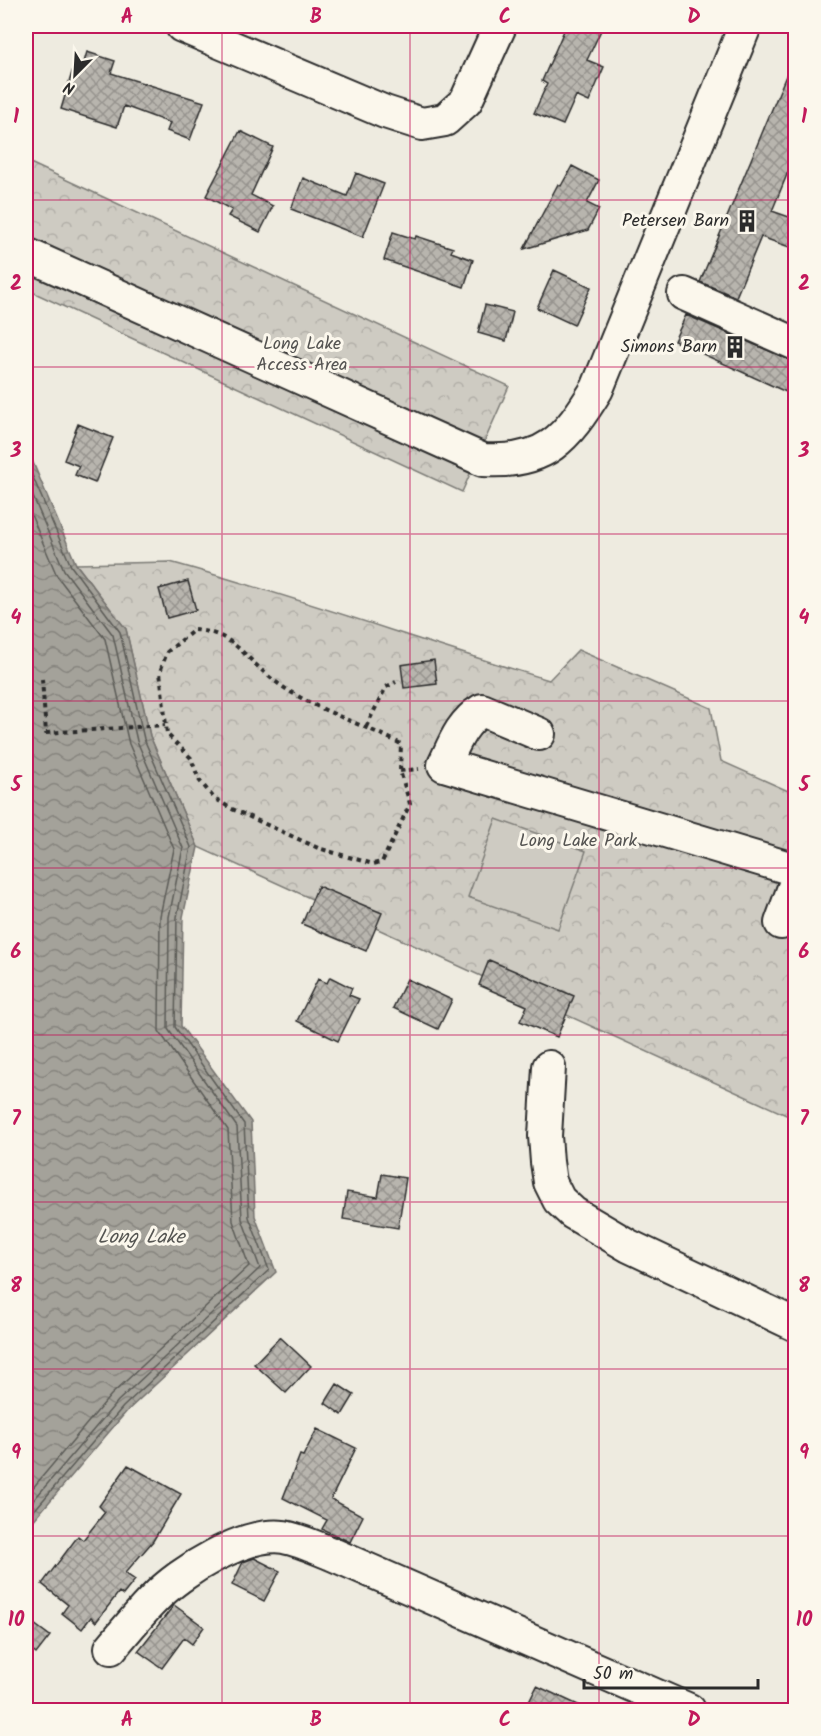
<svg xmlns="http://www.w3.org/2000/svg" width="821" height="1736" viewBox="0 0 821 1736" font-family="Kalam,sans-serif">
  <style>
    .forest { fill: url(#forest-crowns); stroke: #7c7b76; stroke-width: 1.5 }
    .pitch { fill: #cecbc2; stroke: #7c7b76; stroke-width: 1.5 }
    .water { fill: url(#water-waves); stroke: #74726e; stroke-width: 1.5 }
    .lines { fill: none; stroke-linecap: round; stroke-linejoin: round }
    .shore { stroke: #5b5b57; stroke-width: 1.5 }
    .building { fill: url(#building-cross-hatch); stroke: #2b2b2b; stroke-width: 1.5 }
    .minor-casing { stroke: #2b2b2b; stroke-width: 36 }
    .path { stroke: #2b2b2b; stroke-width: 4; stroke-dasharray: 4.5 4.5; stroke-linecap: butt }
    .minor { stroke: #fbf7ec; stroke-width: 32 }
    .grid { fill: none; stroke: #c2185b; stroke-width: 1.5; stroke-opacity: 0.55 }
    .labels { text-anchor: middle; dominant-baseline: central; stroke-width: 6; stroke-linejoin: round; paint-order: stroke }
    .poi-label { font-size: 18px; fill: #2b2b2b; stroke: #fbf7ec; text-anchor: end }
    .park-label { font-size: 18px; fill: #545351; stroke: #fbf7ec }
    .water-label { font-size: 20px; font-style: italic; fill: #555552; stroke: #fbf7ec }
    .neatline { fill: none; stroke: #c2185b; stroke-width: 2 }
    .grid-label { font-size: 20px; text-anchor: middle; font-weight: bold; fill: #c2185b }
  </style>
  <defs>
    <pattern id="forest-crowns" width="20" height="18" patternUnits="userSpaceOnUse" patternTransform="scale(1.5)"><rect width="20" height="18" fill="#cecbc2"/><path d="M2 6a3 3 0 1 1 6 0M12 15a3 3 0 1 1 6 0" fill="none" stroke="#b1aea7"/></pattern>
    <pattern id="water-waves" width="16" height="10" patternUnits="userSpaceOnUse" patternTransform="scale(1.5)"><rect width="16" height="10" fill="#a4a29a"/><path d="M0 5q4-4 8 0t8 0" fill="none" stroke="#86847e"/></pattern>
    <pattern id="building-cross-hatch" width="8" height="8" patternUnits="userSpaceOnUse" patternTransform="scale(1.5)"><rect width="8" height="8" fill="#b8b5ae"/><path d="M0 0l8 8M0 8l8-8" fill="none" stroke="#96938e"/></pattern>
  </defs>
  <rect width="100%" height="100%" fill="#eeebe0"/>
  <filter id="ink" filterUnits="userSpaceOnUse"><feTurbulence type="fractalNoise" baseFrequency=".0167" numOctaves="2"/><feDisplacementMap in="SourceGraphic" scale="12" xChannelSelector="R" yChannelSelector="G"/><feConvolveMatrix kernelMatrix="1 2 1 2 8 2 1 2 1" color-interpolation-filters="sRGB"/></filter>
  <g filter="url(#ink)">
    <path class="forest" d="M26,161L509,386L462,492L26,289Z
      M170,562C297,597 422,642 549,680L578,650L711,708L721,761L795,794V1119L198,847L150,736L126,629L76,564Z"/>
    <path class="pitch" d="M496,819L586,851L558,929L468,897Z"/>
    <path class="water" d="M26,446L76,564L126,629L150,736L198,847L183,917L181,1026L251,1122L255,1216L276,1272L127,1411L26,1529Z"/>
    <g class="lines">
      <path class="shore" d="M26,461L71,566L120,632L144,739L191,847L177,917L175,1027L244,1124L249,1217L269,1270L123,1407L26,1520
        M26,480L64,570L113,635L137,741L183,848L169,917L168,1029L237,1127L242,1219L260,1268L118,1401L26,1509
        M26,503L57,576L105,639L129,744L174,849L160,916L159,1031L228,1130L233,1221L249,1266L111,1395L26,1496"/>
    </g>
    <path class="building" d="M566,26H603L587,60L604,67L589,102L576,96L563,125L534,113L547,84L542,81Z
      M87,52L115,61L111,73L204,102L190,140L167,131L170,123L124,106L117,127L61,109L73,69L81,72Z
      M795,54V155L772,211L795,219V249L761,237L736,297L700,282Z
      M240,131L273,147L251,195L273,206L260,232L228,216L232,210L206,196Z
      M572,166L599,180L587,203L599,209L588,230L524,249L558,184L561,186Z
      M356,173L384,184L363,237L291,209L303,178L347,196Z
      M393,232L415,239L416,236L453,248L451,252L473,260L464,287L384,260Z
      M554,270L591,287L574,325L537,308Z
      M485,305L513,312L506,341L478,333Z
      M686,315L795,362V396L674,341Z
      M78,424L113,438L95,483L75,475L79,466L64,460Z
      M188,581L196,610L167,618L159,589Z
      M434,660L437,684L404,688L401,665Z
      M318,886L382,913L366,951L302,924Z
      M489,960L574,996L557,1037L520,1021L527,1006L479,985Z
      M330,977L352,988L349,995L359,999L338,1041L297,1021L318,979L327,983Z
      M407,979L452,1000L438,1029L393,1008Z
      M382,1174L406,1178L398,1228L343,1219L347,1192L378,1197Z
      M280,1337L311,1366L286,1393L254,1364Z
      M337,1384L354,1395L342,1415L325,1403Z
      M317,1429L356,1448L331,1499L363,1516L350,1542L322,1529L327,1520L283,1498L300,1455L303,1456Z
      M128,1465L181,1494L153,1541L125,1573L135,1580L123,1595L119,1592L96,1622L91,1617L82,1629L62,1613L68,1605L42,1584L78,1536L83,1540L105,1512L99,1506Z
      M254,1558L280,1571L264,1601L232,1585L243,1562Z
      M174,1605L204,1627L192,1644L184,1638L162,1668L138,1651Z
      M26,1618L50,1636L36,1654L26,1645Z
      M537,1686L589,1710H525Z"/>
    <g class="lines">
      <g class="minor-casing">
        <path id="minor" d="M182,26L385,112L422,124L445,120L466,101L500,26
          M26,254L483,460C546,464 566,439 597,389L745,26
          M684,294L796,344
          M539,734L482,710C461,723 454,744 444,765L796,870
          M781,923L796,882
          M549,1067L545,1136L547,1162L550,1182L559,1200L573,1213L629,1246L796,1325
          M111,1648C125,1631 139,1614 154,1599C179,1572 246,1531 284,1537C300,1540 317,1548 332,1554L689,1710"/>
      </g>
      <path class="path" d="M194,630C230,632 241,652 266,674C304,707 357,721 401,744L400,771L410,804L382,862L373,864L318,848L230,808L213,797L199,780L191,758L167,734L160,672L167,652Z
        M42,679L46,733L165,725
        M366,727L386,687L396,682
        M400,771L419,769"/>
      <use href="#minor" class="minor"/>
    </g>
  </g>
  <path class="grid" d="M222,26V1710M410,26V1710M599,26V1710M26,200H796M26,367H796M26,534H796M26,701H796M26,868H796M26,1035H796M26,1202H796M26,1369H796M26,1536H796"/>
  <defs>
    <g id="building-bare" transform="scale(1.8)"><path d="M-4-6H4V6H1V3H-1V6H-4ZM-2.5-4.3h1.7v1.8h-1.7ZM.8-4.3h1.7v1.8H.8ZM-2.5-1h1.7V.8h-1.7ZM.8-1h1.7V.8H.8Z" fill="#2b2b2b" stroke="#fbf7ec" stroke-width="2.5" paint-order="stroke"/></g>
  </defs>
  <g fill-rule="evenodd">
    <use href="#building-bare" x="747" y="221"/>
    <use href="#building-bare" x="735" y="347"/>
  </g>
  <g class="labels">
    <g class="poi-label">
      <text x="729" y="221">Petersen Barn</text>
      <text x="717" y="347">Simons Barn</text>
    </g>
    <g class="park-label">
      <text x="302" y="344">Long Lake<tspan x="302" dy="21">Access Area</tspan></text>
      <text x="578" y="841">Long Lake Park</text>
    </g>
    <g class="water-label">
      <text x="141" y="1238">Long Lake</text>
    </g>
  </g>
  <rect width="821" height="1736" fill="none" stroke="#fbf7ec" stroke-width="66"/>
  <g transform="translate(75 75) rotate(204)" stroke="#fbf7ec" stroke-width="4.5" paint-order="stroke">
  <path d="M0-4.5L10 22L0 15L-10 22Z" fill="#2b2b2b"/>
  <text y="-9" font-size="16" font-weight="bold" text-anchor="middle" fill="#2b2b2b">N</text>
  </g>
  <path d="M584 1679v9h174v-9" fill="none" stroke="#2b2b2b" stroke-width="3"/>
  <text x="593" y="1679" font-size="18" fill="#2b2b2b" stroke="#fbf7ec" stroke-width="4.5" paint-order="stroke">50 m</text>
  <rect x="33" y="33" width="755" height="1670" class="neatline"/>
  <g class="grid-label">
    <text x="127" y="23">A</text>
    <text x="316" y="23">B</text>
    <text x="505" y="23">C</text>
    <text x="694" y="23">D</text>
    <text x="16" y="123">1</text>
    <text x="804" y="123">1</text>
    <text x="16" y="290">2</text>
    <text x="804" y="290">2</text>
    <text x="16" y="457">3</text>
    <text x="804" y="457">3</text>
    <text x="16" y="624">4</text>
    <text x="804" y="624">4</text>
    <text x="16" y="791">5</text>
    <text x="804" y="791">5</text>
    <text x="16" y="958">6</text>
    <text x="804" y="958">6</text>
    <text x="16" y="1125">7</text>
    <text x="804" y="1125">7</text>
    <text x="16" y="1292">8</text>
    <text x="804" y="1292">8</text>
    <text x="16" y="1459">9</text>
    <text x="804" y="1459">9</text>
    <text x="16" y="1626">10</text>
    <text x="804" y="1626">10</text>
    <text x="127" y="1726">A</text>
    <text x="316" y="1726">B</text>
    <text x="505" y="1726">C</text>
    <text x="694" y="1726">D</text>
  </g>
</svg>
